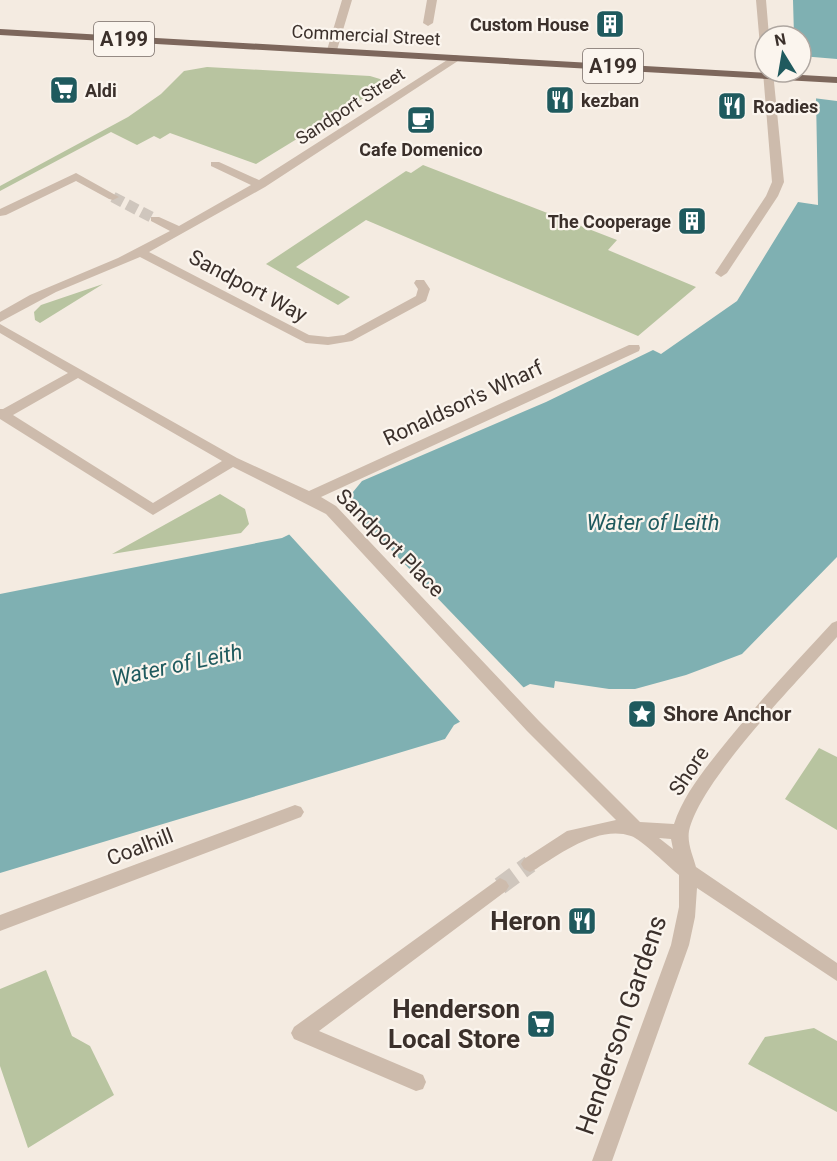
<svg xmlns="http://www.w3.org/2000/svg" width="837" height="1161" viewBox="0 0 837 1161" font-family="Roboto,sans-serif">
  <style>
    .green { fill: #b8c4a0 }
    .water { fill: #7fb0b2 }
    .pier { fill: #f4ebe1 }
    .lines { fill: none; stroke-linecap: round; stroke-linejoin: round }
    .minor-tunnel-far1 { stroke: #cfc6bd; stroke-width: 11; stroke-dasharray: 11 5; stroke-linecap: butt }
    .minor-tunnel { stroke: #cfc6bd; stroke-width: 18; stroke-dasharray: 18 9; stroke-linecap: butt }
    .minor { fill: #cdbbac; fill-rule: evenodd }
    .major { fill: #7d675c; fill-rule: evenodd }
    .labels { text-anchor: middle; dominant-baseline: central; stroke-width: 4.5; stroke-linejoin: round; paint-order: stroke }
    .far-poi-label { font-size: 18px; font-weight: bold; fill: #3b302b; stroke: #fbf5ee; text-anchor: start }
    .far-street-label { font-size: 18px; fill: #3b302b; stroke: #fbf5ee }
    .shield { fill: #fbf5ee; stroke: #756b66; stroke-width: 1.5 }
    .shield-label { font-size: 20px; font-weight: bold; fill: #3b302b }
    .street-label { font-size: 21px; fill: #3b302b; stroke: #fbf5ee }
    .poi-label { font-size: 21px; font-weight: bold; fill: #3b302b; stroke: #fbf5ee; text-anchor: start }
    .water-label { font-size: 22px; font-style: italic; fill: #1f5a5e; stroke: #fbf5ee }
    .near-poi-label { font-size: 26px; font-weight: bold; fill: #3b302b; stroke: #fbf5ee; text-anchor: end }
    .near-street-label { font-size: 26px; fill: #3b302b; stroke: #fbf5ee }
  </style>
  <rect width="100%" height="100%" fill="#f4ebe1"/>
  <path class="green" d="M207,67L370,76L380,79L385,85L256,164L170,133L160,139L154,136L137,145L111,132L0,191V186L128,117L161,94L184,71Z
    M423,165L617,240L608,250L696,287L638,336L366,220L296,267L350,297L338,305L266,264L406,171L411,173Z
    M103,284L40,323L35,320L34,312L41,305Z
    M220,494L245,509L249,524L241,533L112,554Z
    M819,748L837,757V830L785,799Z
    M46,970L72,1036L90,1046L114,1095L28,1148L0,1066V989Z
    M814,1028L837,1041V1112L748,1064L765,1037Z"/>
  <path class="water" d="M793,0H837V557L742,654L686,675L635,689H609L555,681L554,688L530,684L454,725L445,739L0,873V594L282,538L351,504L353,492L362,481L546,402L653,350L661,354L737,301L798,202L818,205L816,97L801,72V36H794Z"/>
  <path class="pier" d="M801,56L837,59V101L813,98L795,73L801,72Z
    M346,503L525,689L462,724L287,532Z"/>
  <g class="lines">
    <path class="minor-tunnel-far1" d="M113,197L155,219"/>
    <path class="minor-tunnel" d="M500,886L530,864"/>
    <path class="minor" d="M342,0H352L337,50L332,53L327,50Z
      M427,0H437L433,23L428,26L423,23Z
      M756,0H766L769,36H765V49L760,46Z
      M455,55L464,57L265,187L149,252L309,335L328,337L344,335L416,296L418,289L414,283L416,280H424L430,289L426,301L352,341L328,345L306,343L140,257L56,292L0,322V312L30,295L118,258L170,231L151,221V217H159L179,226L251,185L211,166V162H219L259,180Z
      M765,70V72H773L784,182L778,196L727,273L721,277L715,273L766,196L772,182L763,72Z
      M76,173L119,197L113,200L109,199L76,181L6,215L0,216V209Z
      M0,324L237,458L309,491L629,345H639L640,348L639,351L321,497L336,506L539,721L640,822L674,824C684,793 708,765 728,740C761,699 797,661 832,623L837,621V637C799,680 701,779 689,831C687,843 693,856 696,867L837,963V981L697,888L695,917L689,945L612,1161H592L671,945L679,907V875C669,867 641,839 631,836C599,825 561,853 536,869L530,872L524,869L521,864L524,859L567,831L616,820L527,731L326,514L233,467L153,515L0,419V409H3L68,373L0,333ZM78,378L222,461L153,503L13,415ZM659,838L671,839L673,849Z
      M295,805L301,807L304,812L301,817L0,931V915Z
      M500,878L506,881L509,886L506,891L319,1031L423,1075L426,1082L423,1089L416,1091L294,1039L291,1033L294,1027Z"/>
    <path class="major" d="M0,29L837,77V83L0,35Z"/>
  </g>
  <defs>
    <g id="building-square" transform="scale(1.5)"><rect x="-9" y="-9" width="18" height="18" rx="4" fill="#1f5a5e" stroke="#fbf5ee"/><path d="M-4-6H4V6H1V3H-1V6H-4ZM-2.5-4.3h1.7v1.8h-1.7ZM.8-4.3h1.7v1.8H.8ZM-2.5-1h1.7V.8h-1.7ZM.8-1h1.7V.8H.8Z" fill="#fff"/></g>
    <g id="supermarket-square" transform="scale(1.5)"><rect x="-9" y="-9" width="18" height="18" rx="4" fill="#1f5a5e" stroke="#fbf5ee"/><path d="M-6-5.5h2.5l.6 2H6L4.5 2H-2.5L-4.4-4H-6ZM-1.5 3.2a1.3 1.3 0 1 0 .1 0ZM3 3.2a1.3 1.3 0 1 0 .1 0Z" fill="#fff"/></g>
    <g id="restaurant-square" transform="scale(1.5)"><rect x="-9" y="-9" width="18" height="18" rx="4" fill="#1f5a5e" stroke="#fbf5ee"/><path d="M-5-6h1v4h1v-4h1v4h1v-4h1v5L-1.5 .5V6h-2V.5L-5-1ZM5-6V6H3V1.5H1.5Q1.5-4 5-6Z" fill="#fff"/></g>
    <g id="cafe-square" transform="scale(1.5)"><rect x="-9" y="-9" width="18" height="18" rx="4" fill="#1f5a5e" stroke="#fbf5ee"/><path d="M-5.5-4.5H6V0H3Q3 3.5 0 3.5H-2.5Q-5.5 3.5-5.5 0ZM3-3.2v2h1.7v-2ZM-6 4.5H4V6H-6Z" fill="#fff"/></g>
    <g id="sight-square" transform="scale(1.5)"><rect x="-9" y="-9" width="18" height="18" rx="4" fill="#1f5a5e" stroke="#fbf5ee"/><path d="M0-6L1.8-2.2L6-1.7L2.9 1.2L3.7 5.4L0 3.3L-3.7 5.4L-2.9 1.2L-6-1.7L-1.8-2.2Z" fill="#fff"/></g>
  </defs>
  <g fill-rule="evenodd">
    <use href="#building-square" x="610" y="24"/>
    <use href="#supermarket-square" x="64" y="90"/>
    <use href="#restaurant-square" x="560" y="100"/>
    <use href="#restaurant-square" x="732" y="106"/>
    <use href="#cafe-square" x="421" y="120"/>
    <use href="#building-square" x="692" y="221"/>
    <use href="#sight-square" x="642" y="714"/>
    <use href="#restaurant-square" x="582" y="921"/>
    <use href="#supermarket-square" x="541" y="1024"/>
  </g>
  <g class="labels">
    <g class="far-poi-label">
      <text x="589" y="24" text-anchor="end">Custom House</text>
      <text x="85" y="90">Aldi</text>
      <text x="581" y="100">kezban</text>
      <text x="753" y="106">Roadies</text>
      <text x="421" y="149" text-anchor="middle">Cafe Domenico</text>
      <text x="671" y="221" text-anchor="end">The Cooperage</text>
    </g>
    <g class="far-street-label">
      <text transform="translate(366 35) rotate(3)">Commercial Street</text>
      <text transform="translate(350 106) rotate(-33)">Sandport Street</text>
    </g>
    <g class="shield">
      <rect x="94" y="22" width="60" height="34" rx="4.5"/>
      <rect x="583" y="49" width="60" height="34" rx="4.5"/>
    </g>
    <g class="shield-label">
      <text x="124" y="39">A199</text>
      <text x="613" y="66">A199</text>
    </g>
    <g class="street-label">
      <text transform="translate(248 286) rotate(28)">Sandport Way</text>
      <text transform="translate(463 403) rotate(-25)">Ronaldson's Wharf</text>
      <text transform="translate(390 543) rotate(45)">Sandport Place</text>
      <text transform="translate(689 771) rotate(-56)">Shore</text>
      <text transform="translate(140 847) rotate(-21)">Coalhill</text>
    </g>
    <g class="poi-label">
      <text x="663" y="714">Shore Anchor</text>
    </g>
    <g class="water-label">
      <text x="653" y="522">Water of Leith</text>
      <text transform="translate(177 665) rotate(-12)">Water of Leith</text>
    </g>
    <g class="near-poi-label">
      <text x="561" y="921">Heron</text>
      <text x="520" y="1009">Henderson<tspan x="520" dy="30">Local Store</tspan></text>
    </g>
    <g class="near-street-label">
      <text transform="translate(621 1025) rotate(-71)">Henderson Gardens</text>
    </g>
  </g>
  <g transform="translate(783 54) rotate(349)"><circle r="28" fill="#fbf5ee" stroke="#aea6a0" stroke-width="1.5"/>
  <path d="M0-4.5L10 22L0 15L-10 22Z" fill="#1f5a5e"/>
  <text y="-9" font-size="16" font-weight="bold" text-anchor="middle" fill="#3b302b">N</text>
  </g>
</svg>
